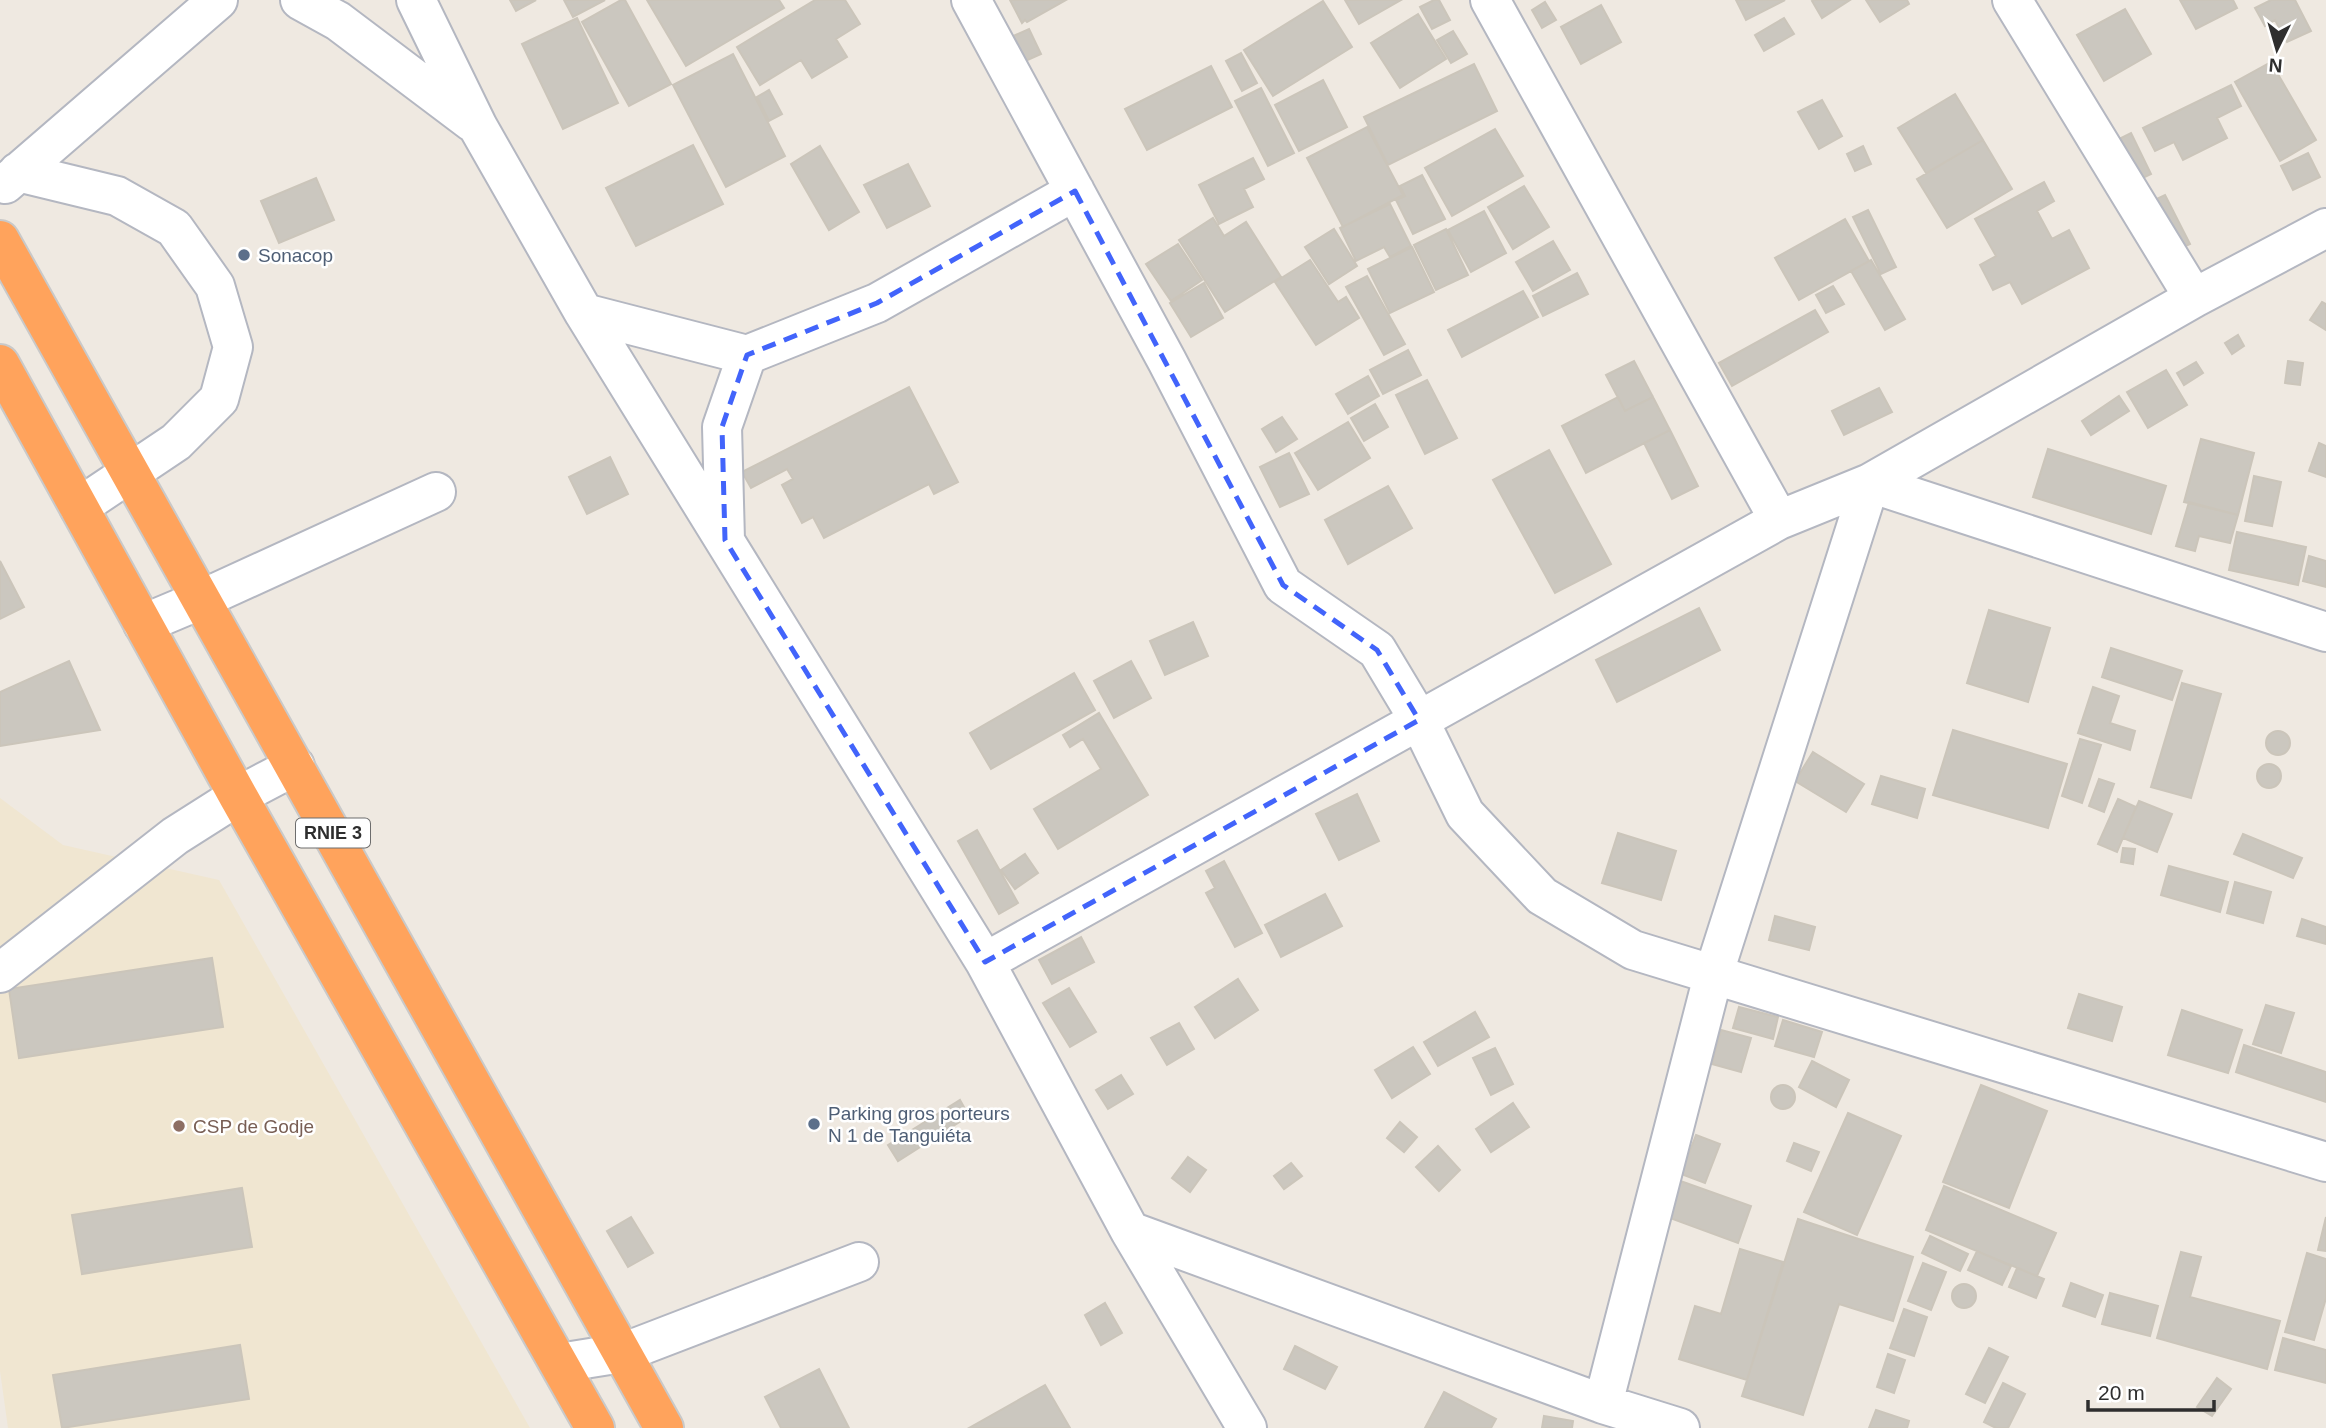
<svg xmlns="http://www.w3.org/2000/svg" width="2326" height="1428" viewBox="0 0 2326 1428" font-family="Arial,sans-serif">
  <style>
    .education { fill: #f0e6d1 }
    .building { fill: #cbc7bf; stroke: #cbc5ba; stroke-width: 2 }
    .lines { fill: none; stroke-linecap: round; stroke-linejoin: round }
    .minor-casing { stroke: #b4b7c1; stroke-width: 42 }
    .highway-casing { stroke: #c9c9c9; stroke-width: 42 }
    .minor { stroke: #fff; stroke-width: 38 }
    .highway { stroke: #ffa35c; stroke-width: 38 }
    .marked { fill: none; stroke: #4264fb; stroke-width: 5; stroke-dasharray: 14 9; stroke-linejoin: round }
    .service-dot { fill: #5c6f8a; stroke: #fff; stroke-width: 2.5 }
    .education-dot { fill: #8d6e63; stroke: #fff; stroke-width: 2.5 }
    .labels { text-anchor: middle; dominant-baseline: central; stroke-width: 5; stroke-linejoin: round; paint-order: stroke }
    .shield { fill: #fff; stroke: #6d6d6d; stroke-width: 2 }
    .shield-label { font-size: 18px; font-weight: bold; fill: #2e2e2e }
    .service-label { font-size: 19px; fill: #4e5e75; stroke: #fff; text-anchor: start }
    .education-label { font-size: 19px; fill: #785e54; stroke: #fff; text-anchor: start }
  </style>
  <rect width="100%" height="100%" fill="#efe9e1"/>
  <path class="education" d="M0,798L63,845L219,880L530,1428H8L0,1371Z"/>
  <path class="building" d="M510,0H536L516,11Z
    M564,0H605L573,17Z
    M621,0H625L671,84L629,106L582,22Z
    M647,0H779L784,8L686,66Z
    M815,0H845L860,24L836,39L847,57L812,78L801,60L760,85L737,47Z
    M1010,0H1066L1027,22L1025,20L1022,23Z
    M1345,0H1401L1359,24Z
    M1434,0H1439L1450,20L1432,29L1420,7Z
    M1736,0H1785L1746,20Z
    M1814,0H1850L1822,18L1812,1Z
    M1866,0H1907L1909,4L1880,22Z
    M2180,0H2233L2237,8L2196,29Z
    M2271,0H2295L2311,31L2287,42L2275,20L2265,26L2255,8Z
    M1323,1L1352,47L1273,96L1244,50Z
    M1545,2L1556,20L1542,28L1532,10Z
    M1601,5L1621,42L1581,64L1561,27Z
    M2125,9L2151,54L2104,81L2077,35Z
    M1418,14L1446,59L1400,88L1371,43Z
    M577,18L618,103L563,129L522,44Z
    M1784,18L1794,34L1764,51L1755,35Z
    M1029,29L1041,54L1021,63L1009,38Z
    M1453,31L1467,54L1451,63L1437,40Z
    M1241,53L1257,83L1242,91L1226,61Z
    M733,54L785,156L726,187L673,85Z
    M2271,62L2316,140L2280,161L2235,82Z
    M1474,64L1497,111L1388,165L1364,117Z
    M1211,66L1232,107L1147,150L1125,109Z
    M1323,80L1347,127L1299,151L1275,105Z
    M2231,85L2241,106L2217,118L2227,138L2183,160L2174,142L2155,151L2143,128Z
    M1261,88L1294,153L1268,166L1235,101Z
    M769,90L782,114L769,121L757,97Z
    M1955,94L1983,140L1926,173L1898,128Z
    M1822,100L1842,136L1819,149L1798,112Z
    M1367,127L1403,195L1343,227L1307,158Z
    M1495,129L1523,176L1452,216L1425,168Z
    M2131,133L2151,174L2132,183L2111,143Z
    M1983,140L2012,189L1947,228L1917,179Z
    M693,145L723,204L636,246L606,188Z
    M820,146L859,212L829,230L791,164Z
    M1863,146L1871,164L1855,171L1847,154Z
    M2308,153L2320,177L2293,190L2281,166Z
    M1253,158L1264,179L1244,189L1253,207L1219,224L1199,185Z
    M908,164L930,206L887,228L864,185Z
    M1422,175L1445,219L1413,234L1396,200L1405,196L1400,186Z
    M316,178L334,220L279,243L261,201Z
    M2044,182L2054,201L2037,211L2052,239L2069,230L2089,268L2022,304L2010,282L1993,290L1980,265L1996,256L1975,219Z
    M1524,186L1549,227L1513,249L1488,207Z
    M2165,195L2190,244L2170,253L2146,204Z
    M1390,204L1411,246L1390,257L1384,247L1356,261L1340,228Z
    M1868,210L1896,267L1881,274L1853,217Z
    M1484,211L1506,253L1471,272L1448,230Z
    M1213,218L1224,236L1246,222L1281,277L1225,312L1179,240Z
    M1845,219L1869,261L1799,300L1775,258Z
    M1334,229L1357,266L1329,284L1305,247Z
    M1446,229L1468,275L1436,290L1414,245Z
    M1553,241L1570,270L1533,291L1516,262Z
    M1178,244L1202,280L1171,301L1146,264Z
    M1412,247L1434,292L1390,313L1368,269Z
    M1310,260L1338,302L1346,297L1359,318L1316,345L1275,282Z
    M1871,260L1905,319L1885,330L1851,271Z
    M1577,273L1588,294L1543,316L1533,296Z
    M1367,276L1405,344L1384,355L1346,287Z
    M1204,283L1223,318L1191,337L1170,303Z
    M1833,286L1844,304L1826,313L1816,295Z
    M1523,291L1538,317L1462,357L1448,330Z
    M2322,302L2326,304V330L2310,320Z
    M1815,310L1828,332L1732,386L1719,363Z
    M2238,335L2244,346L2232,354L2225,343Z
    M1408,350L1421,375L1383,394L1370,370Z
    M1634,361L1653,397L1625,411L1606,375Z
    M2288,361L2303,363L2300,385L2285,383Z
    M2196,362L2203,373L2184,385L2177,373Z
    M2166,370L2187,405L2148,428L2127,392Z
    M1368,376L1379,396L1348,414L1336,394Z
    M1427,380L1457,438L1425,454L1396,395Z
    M909,387L958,482L934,494L929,484L824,538L813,517L802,523L782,485L793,479L787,469L751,488L742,472Z
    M1879,388L1892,412L1844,435L1832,411Z
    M2119,396L2129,411L2091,435L2082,421Z
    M1618,397L1625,411L1653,397L1670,430L1586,473L1562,426Z
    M1375,404L1388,427L1364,441L1351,418Z
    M1282,417L1297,439L1276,452L1262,429Z
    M1348,422L1370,458L1318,490L1295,453Z
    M1670,430L1698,486L1672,499L1644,443Z
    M2201,439L2254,453L2238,515L2184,502Z
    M2319,443L2326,446V477L2309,471Z
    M2048,449L2166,486L2151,534L2033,497Z
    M1549,450L1611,564L1555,593L1493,480Z
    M1289,453L1309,494L1280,507L1260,467Z
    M610,457L628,494L587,514L569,477Z
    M2254,476L2281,482L2272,526L2245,521Z
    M1388,486L1412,528L1348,564L1325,520Z
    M2189,502L2238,515L2230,543L2199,536L2195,551L2176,546Z
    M2237,532L2306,547L2298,585L2229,570Z
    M2309,556L2326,561V587L2303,581Z
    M0,561L24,607L0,619Z
    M1699,608L1720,650L1617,702L1596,660Z
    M1989,610L2050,628L2028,702L1967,683Z
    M1193,622L1208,656L1165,675L1150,641Z
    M2111,648L2182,671L2172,700L2102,677Z
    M69,661L100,730L0,746V692Z
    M1131,661L1151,698L1114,718L1094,681Z
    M1074,673L1095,710L991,769L970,733Z
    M2182,683L2221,694L2191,798L2151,787Z
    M2093,687L2119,696L2110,723L2135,731L2130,750L2078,733Z
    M1099,713L1148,795L1058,849L1034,809L1101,769L1083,739L1070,747L1063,735Z
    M1953,730L2067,764L2048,828L1933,795Z
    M2266 743a12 12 0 1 1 24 0a12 12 0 1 1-24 0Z
    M2080,739L2101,745L2082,803L2062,796Z
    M1813,752L1864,784L1846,812L1795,781Z
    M2257 776a12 12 0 1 1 24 0a12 12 0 1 1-24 0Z
    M1881,776L1925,789L1917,818L1872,804Z
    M2099,779L2114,784L2104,812L2089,806Z
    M1357,794L1379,841L1339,860L1316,814Z
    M2118,799L2136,807L2117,852L2098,844Z
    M2139,801L2172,814L2157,852L2123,838Z
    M977,830L1018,903L999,914L958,841Z
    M1618,833L1676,851L1661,900L1602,883Z
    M2243,834L2302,858L2293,878L2234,854Z
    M2123,848L2135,849L2133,864L2121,862Z
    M1025,854L1038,873L1015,889L1001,870Z
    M1224,861L1262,933L1235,947L1206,893L1215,888L1206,871Z
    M2169,866L2228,882L2220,912L2161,895Z
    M2235,882L2271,892L2263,923L2227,913Z
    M1325,894L1342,926L1281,957L1265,925Z
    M1775,916L1815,927L1809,950L1769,940Z
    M2302,919L2326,927V944L2297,936Z
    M1081,937L1094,962L1052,984L1039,960Z
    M212,958L223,1027L19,1058L9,989Z
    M1238,979L1258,1010L1215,1038L1195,1007Z
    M1069,988L1096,1032L1070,1047L1043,1003Z
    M2079,994L2122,1007L2112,1041L2068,1028Z
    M2266,1005L2294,1013L2281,1053L2253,1044Z
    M1739,1007L1778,1017L1773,1039L1733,1028Z
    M2182,1010L2242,1030L2228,1073L2168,1055Z
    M1475,1012L1489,1037L1438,1066L1424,1042Z
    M1783,1020L1822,1032L1814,1057L1775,1046Z
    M1179,1023L1194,1049L1167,1065L1151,1038Z
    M1721,1030L1751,1038L1741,1072L1712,1064Z
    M2244,1045L2326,1072V1102L2236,1072Z
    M1413,1047L1430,1074L1392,1098L1375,1070Z
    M1495,1048L1513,1084L1491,1095L1473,1058Z
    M1812,1061L1849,1080L1836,1107L1799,1087Z
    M1121,1075L1133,1094L1108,1109L1096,1090Z
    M1981,1085L2047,1111L2009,1208L1943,1182Z
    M1771 1097a12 12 0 1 1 24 0a12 12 0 1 1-24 0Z
    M960,1100L969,1116L898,1161L888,1145Z
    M1513,1103L1529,1127L1491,1152L1476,1129Z
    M1848,1113L1901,1136L1857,1235L1804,1212Z
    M1400,1122L1417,1137L1404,1152L1387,1138Z
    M1696,1135L1720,1144L1705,1183L1681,1174Z
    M1794,1143L1819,1152L1811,1171L1787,1161Z
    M1438,1146L1460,1170L1439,1191L1416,1167Z
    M1188,1157L1206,1170L1190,1192L1172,1178Z
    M1291,1163L1302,1176L1284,1189L1274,1176Z
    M1672,1178L1751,1206L1738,1243L1659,1214Z
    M1944,1186L2056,1233L2037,1276L1926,1230Z
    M242,1188L252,1247L82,1274L72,1215Z
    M631,1217L653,1253L628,1267L607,1231Z
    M2326,1217V1251L2318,1250Z
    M1798,1219L1913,1257L1893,1321L1839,1304L1803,1415L1742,1396Z
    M1930,1236L1968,1254L1960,1271L1922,1253Z
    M1740,1249L1783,1262L1747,1380L1679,1359L1695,1306L1721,1314Z
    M1977,1251L2011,1266L2002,1285L1968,1270Z
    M2181,1252L2201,1257L2190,1297L2280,1321L2267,1369L2157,1338Z
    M2307,1253L2326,1259V1298L2314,1340L2285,1332Z
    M1923,1263L1946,1272L1931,1310L1908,1301Z
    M2017,1268L2044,1279L2036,1298L2009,1287Z
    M2071,1283L2103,1295L2095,1317L2063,1306Z
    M1952 1296a12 12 0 1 1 24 0a12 12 0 1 1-24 0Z
    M2110,1293L2158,1306L2150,1336L2102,1324Z
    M1105,1303L1122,1333L1101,1345L1085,1315Z
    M1904,1309L1927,1317L1914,1356L1890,1348Z
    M2283,1338L2326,1350V1383L2275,1370Z
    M240,1345L249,1399L62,1428L53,1375Z
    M1295,1346L1337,1367L1325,1389L1284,1369Z
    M1989,1348L2008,1357L1985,1403L1966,1394Z
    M1888,1354L1905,1360L1894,1393L1877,1387Z
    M819,1369L849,1428H781L765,1397Z
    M2217,1378L2231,1389L2212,1416L2197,1407Z
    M2003,1383L2025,1394L2008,1428H1996L1984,1422Z
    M1045,1385L1070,1428H969Z
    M1444,1392L1496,1419L1491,1428H1425Z
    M1876,1410L1909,1421L1907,1428H1869Z
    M1544,1416L1573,1421L1572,1428H1542Z"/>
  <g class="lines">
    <g class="minor-casing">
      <path id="minor" d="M300,0L338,21L472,122
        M416,0L478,127L584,313L985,962L1130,1231L1247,1428
        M971,0L1167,361L1283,585L1377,650L1419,720L1465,814L1542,896L1633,950L2326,1162
        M1490,0L1779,520
        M2012,0L2194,298
        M18,172L117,196L174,228L215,286L233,347L219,399L176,442L79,507
        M5,184L218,0
        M584,313L747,355L877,303L1075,191
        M725,540L722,427L747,355
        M143,624L200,600L436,492
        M985,962L1779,520L1870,483L2194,298L2326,228
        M0,973L175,836L238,796L295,766
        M1130,1231L1603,1404L1680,1428
        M559,1363L622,1353L859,1262
        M1603,1404L1713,976L1870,483L2326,632"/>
    </g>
    <g class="highway-casing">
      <path id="highway" d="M0,240L664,1428
        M0,364L238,796L595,1428"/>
    </g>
    <use href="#minor" class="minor"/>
    <use href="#highway" class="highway"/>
  </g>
  <path class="marked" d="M1075,191L1283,585L1377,650L1419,720L985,962L725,540L722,427L747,355L877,303Z"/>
  <g class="service-dot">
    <circle cx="244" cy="255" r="7"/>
    <circle cx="814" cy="1124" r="7"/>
  </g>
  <circle class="education-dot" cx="179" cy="1126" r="7"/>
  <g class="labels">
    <rect class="shield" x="296" y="818.5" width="74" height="29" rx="5"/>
    <g class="shield-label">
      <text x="333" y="833">RNIE 3</text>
    </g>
    <g class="service-label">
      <text x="258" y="255">Sonacop</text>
      <text x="828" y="1113">Parking gros porteurs<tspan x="828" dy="22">N 1 de Tanguiéta</tspan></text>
    </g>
    <g class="education-label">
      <text x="193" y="1126">CSP de Godje</text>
    </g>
  </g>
  <g transform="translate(2277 49) rotate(185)" stroke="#ffffff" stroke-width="5" paint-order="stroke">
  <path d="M0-5L12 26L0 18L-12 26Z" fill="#2e2e2e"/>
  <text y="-10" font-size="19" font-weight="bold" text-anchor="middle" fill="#2e2e2e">N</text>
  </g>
  <path d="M2088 1400v10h126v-10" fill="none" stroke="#2e2e2e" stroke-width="3.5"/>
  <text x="2098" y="1400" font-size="21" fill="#2e2e2e" stroke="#ffffff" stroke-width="5" paint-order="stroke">20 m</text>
</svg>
